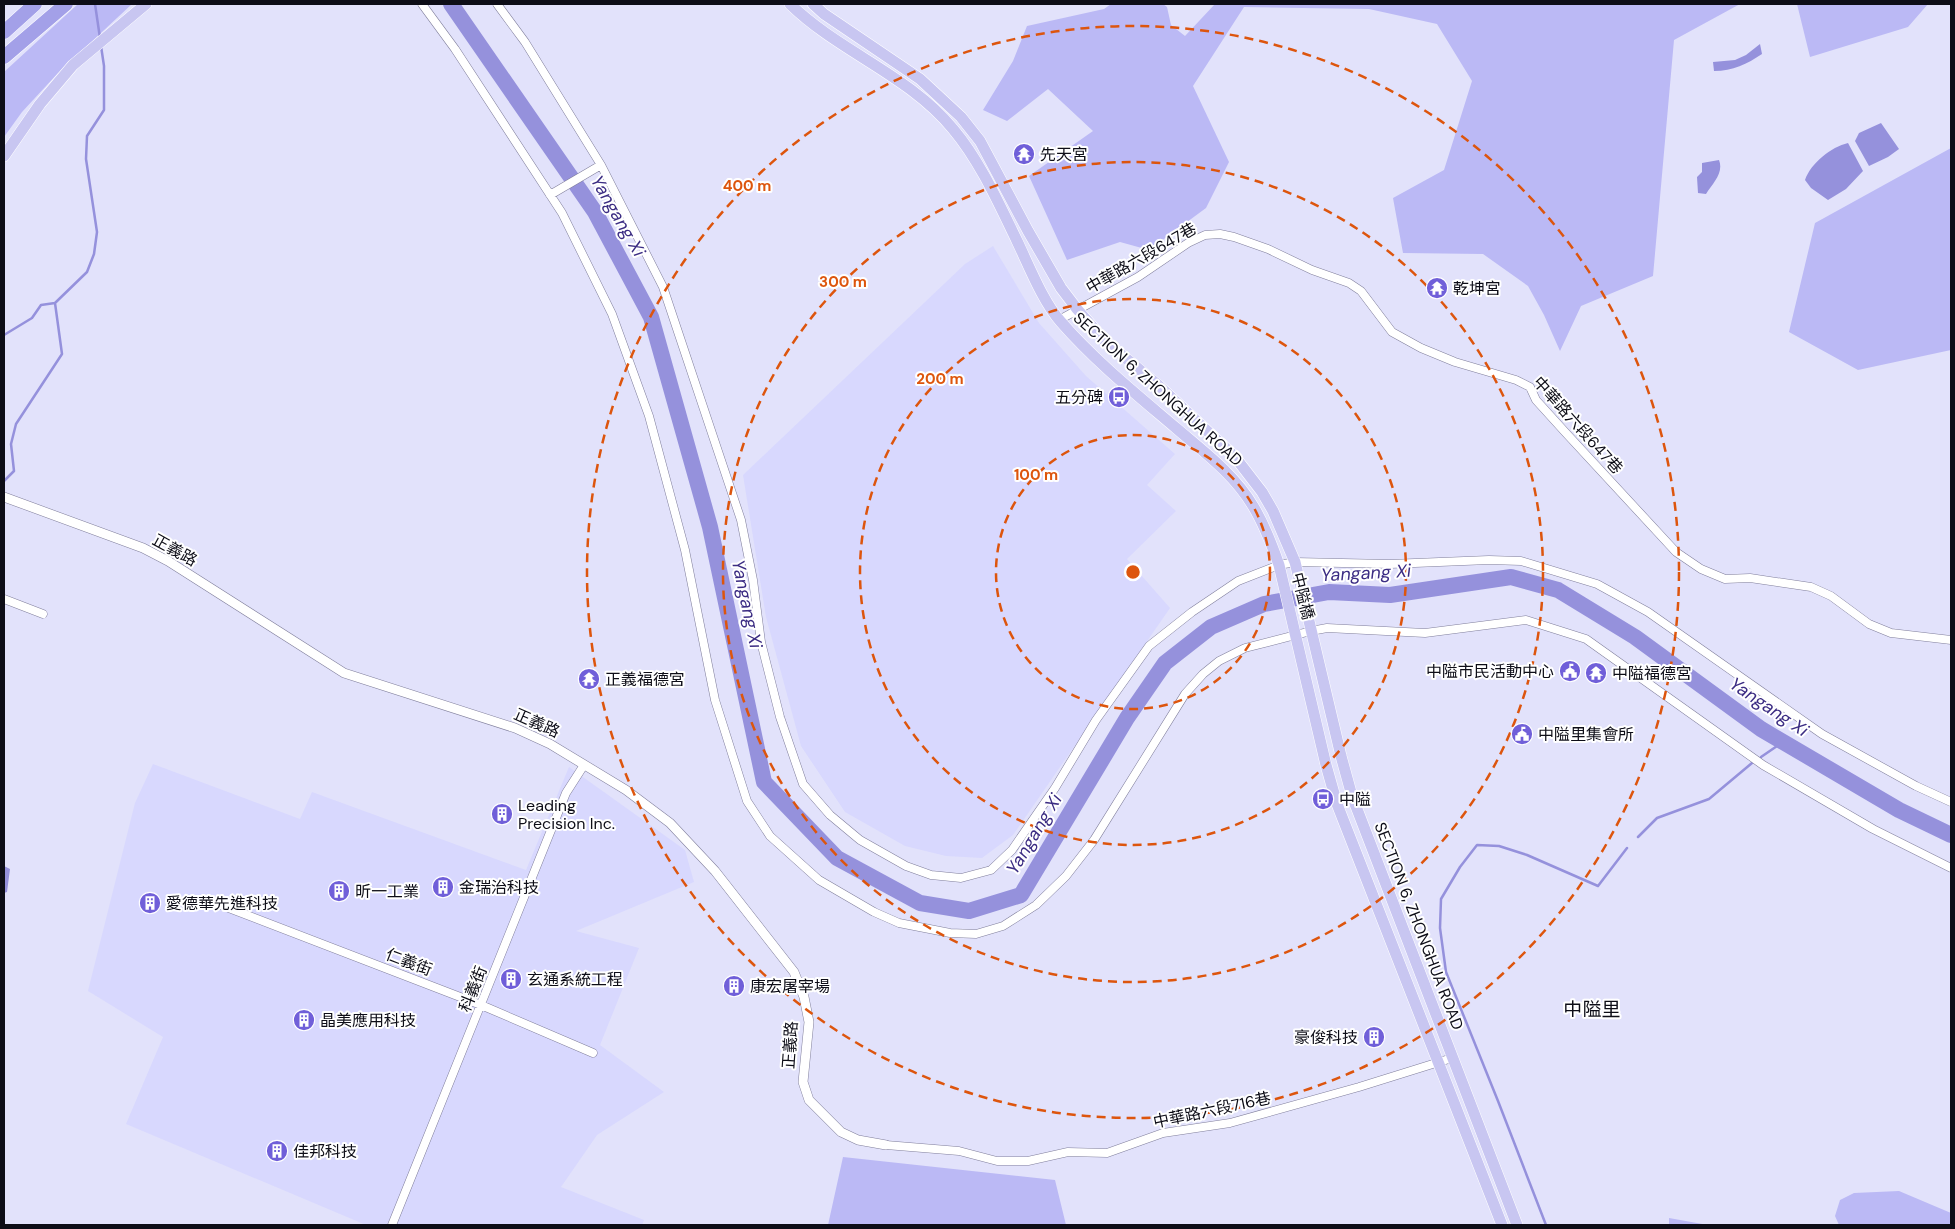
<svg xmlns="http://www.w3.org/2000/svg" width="1955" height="1229" viewBox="0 0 1955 1229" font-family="'DM Sans','Noto Sans TC',sans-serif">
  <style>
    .built { fill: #d8d8fe }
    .green { fill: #bbb9f5 }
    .water { fill: #9591dc }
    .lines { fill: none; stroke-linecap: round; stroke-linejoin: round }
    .stream { stroke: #9591dc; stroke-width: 2.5 }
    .river { stroke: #9591dc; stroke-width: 16 }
    .minor-casing { stroke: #807f9c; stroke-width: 9 }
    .tertiary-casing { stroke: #807f9c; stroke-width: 10 }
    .primary-casing { stroke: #fff; stroke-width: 12 }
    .motorway-casing { stroke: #fff; stroke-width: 15 }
    .minor { stroke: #fff; stroke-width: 8 }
    .tertiary { stroke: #fff; stroke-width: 9 }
    .primary { stroke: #c8c6f1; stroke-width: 11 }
    .motorway { stroke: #a3a0e8; stroke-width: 14 }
    .ring { fill: none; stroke: #dd550d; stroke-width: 2.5; stroke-dasharray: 9 6 }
    .labels { text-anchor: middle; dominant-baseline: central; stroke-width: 4; stroke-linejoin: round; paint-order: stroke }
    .poi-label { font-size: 16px; fill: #0d0d17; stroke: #fff; text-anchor: start }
    .street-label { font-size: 16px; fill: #0d0d17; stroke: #fff }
    .water-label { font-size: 18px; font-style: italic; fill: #3b2c83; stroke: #fff }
    .quarter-label { font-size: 19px; fill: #0d0d17; stroke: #fff }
    .centre { fill: #dd550d; stroke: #fff; stroke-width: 2.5 }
    .ring-label { font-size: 15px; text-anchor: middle; font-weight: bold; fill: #dd550d; stroke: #fff; stroke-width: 4; stroke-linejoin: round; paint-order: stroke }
  </style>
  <rect width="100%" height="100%" fill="#e2e2fb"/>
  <path class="built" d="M993,246L1039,323L1086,376L1175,454L1147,485L1176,511L1127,559L1170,608L1013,835L982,858L946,856L905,846L845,812L801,746L766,617L743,475L965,264Z
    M153,764L300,819L312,792L526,870L569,767L685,850L694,882L576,931L639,948L600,1045L664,1092L597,1135L561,1187L644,1220L642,1225H366L126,1124L163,1037L88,991L135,803Z"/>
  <path class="green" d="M78,4H132L58,73L22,112L4,137V72Z
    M1111,4H1163L1167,7L1171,25L1185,36L1215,4H1740L1674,40L1653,276L1581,306L1560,351L1544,315L1528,286L1483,254L1403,253L1393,198L1444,170L1472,81L1437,24L1369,9L1244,7L1193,86L1229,162L1206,208L1149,250L1120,242L1067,260L1029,176L1093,131L1048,89L1007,121L983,110L1013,61L1027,26L1104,9Z
    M1797,4H1928L1908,27L1810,57Z
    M1951,148V350L1858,370L1789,332L1815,223Z
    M843,1157L1055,1180L1066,1225H828Z
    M1899,1191L1951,1213V1225H1839L1835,1216L1840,1200L1854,1193Z
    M1669,1218L1708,1225H1669Z"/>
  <path class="water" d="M1760,44L1762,54C1747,64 1733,71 1714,71L1713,62L1735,60L1746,55Z
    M1881,123L1899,149L1888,157L1869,166L1855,141L1859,133Z
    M1848,143L1863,171L1846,189L1828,200L1811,188L1805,180C1811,163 1831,147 1848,143Z
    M1719,160C1724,173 1713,183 1706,194L1698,193L1697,177L1702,172V163Z
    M4,866L10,869L7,892L4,893Z"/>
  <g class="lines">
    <path class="stream" d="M95,4L100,38
      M4,335L32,318L41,305L55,303
      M4,481L14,471L11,444L16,424L62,354L55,303L87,272L94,254L97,232L86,159L87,136L104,110V66L101,46
      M1761,757L1783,742
      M1638,837L1657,818L1709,799L1752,763
      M1546,1225L1498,1101L1446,972L1440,928L1441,899L1460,867L1477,845L1499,846L1527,855L1598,886L1627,848"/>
    <path class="river" d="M451,4L595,212L651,317L710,527L764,782L837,858L920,903L969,911L1021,895L1127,718L1165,663L1211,627L1264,604L1329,592L1390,595L1511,577L1558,590L1635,637L1761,729L1899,810L1951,835"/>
    <g class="minor-casing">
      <path id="minor" d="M422,4L455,49L562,213L612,314L649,416L685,550L715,700L747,801L770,836L819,880L874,912L899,923L950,933L976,934L1003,926L1036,905L1066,876L1094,840L1185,694L1203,674L1219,661L1245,648L1311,631L1327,628L1425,633L1526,620L1586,639L1763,765L1873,829L1951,868
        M497,4L525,42L601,165L663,287L741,520L753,580L761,642L780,717L803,784L830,815L860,840L906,866L931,875L961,878L991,870L1012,850L1055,788L1096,720L1149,646L1192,612L1238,581L1279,565L1295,562L1390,564L1489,560L1521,561L1597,584L1648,612L1822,734L1916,786L1951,802
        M550,195L601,165
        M1059,320L1138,277L1188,243L1205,235L1220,234L1234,237L1268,249L1312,270L1349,283L1361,291L1392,332L1421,348L1455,362L1516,380L1530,387L1536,400L1565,432L1676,552L1701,569L1725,579L1750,578L1811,587L1831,596L1869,624L1891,633L1951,640
        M4,599L43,614
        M213,902L481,1005L593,1053
        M886,1145L959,1151L997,1161H1028L1068,1152L1107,1153L1163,1133L1230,1123L1359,1087L1452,1058
        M392,1225L566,793L584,765"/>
    </g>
    <g class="tertiary-casing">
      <path id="tertiary" d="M4,497L143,548L168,561L344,673L515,728L550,744L626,790L670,823L715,871L794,972L804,997L809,1022L803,1082L809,1100L841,1132L858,1140L886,1145"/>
    </g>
    <g class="primary-casing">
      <path id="primary" d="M790,4C839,52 909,75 953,129C980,161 999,204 1017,241C1029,266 1043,302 1061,322C1095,361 1136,394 1176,428C1204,452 1234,474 1253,506C1264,524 1272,545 1279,565L1326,765L1337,804L1502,1225
        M813,4L824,14L920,79L961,117L980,141L1028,231L1061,288L1077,309L1105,341L1158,385L1235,457L1262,492L1273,511L1295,562L1341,756L1352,796L1517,1225
        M4,156L40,104L73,65L146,4"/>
    </g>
    <g class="motorway-casing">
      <path id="motorway" d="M4,32L35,4
        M4,57L66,4"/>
    </g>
    <use href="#minor" class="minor"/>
    <use href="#tertiary" class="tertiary"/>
    <use href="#primary" class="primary"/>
    <use href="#motorway" class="motorway"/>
  </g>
  <g class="ring">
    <circle cx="1133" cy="572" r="137"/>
    <circle cx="1133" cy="572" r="273"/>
    <circle cx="1133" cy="572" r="410"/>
    <circle cx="1133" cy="572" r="546"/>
  </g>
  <defs>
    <g id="temple-disc" transform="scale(1.125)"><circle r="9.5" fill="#705fd9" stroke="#fff"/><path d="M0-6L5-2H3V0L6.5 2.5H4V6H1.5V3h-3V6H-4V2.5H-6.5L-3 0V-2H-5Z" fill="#fff"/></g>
    <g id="bus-disc" transform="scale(1.125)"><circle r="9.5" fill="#705fd9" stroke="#fff"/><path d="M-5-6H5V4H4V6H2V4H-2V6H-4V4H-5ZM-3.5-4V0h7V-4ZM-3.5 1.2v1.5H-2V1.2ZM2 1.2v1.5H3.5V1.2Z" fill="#fff"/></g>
    <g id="civic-disc" transform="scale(1.125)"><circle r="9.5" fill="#705fd9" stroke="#fff"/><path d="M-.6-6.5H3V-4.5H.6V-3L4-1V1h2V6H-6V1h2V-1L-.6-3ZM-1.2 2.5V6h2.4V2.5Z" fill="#fff"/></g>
    <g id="building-disc" transform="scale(1.125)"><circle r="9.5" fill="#705fd9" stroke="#fff"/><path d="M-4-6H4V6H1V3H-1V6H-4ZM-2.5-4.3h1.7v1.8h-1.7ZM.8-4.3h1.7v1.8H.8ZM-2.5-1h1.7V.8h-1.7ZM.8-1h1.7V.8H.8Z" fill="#fff"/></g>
  </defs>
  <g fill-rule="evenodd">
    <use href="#temple-disc" x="1024" y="154"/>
    <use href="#temple-disc" x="1437" y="288"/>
    <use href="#bus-disc" x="1119" y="397"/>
    <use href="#civic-disc" x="1570" y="671"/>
    <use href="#temple-disc" x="1596" y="673"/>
    <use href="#temple-disc" x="589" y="679"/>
    <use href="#civic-disc" x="1522" y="734"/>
    <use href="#bus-disc" x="1323" y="799"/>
    <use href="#building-disc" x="502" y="814"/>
    <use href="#building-disc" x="443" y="887"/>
    <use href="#building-disc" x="339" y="891"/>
    <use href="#building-disc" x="150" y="903"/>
    <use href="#building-disc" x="511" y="979"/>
    <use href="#building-disc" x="734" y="986"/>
    <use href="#building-disc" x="304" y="1020"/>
    <use href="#building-disc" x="1374" y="1037"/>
    <use href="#building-disc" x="277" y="1151"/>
  </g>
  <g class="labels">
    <g class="poi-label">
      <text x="1040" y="154">先天宮</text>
      <text x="1453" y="288">乾坤宮</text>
      <text x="1103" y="397" text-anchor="end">五分碑</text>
      <text x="1554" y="671" text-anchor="end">中隘市民活動中心</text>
      <text x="1612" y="673">中隘福德宮</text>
      <text x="605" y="679">正義福德宮</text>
      <text x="1538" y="734">中隘里集會所</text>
      <text x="1339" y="799">中隘</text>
      <text x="518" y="805">Leading<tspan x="518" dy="18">Precision Inc.</tspan></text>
      <text x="459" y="887">金瑞治科技</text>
      <text x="355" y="891">昕一工業</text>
      <text x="166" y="903">愛德華先進科技</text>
      <text x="527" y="979">玄通系統工程</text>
      <text x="750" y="986">康宏屠宰場</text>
      <text x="320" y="1020">晶美應用科技</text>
      <text x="1358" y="1037" text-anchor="end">豪俊科技</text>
      <text x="293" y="1151">佳邦科技</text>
    </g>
    <g class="street-label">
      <text transform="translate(1141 258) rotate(-30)">中華路六段647巷</text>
      <text transform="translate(1158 389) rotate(42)">SECTION 6, ZHONGHUA ROAD</text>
      <text transform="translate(1578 425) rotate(48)">中華路六段647巷</text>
      <text transform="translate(175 550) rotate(29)">正義路</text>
      <text transform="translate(1303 596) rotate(76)">中隘橋</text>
      <text transform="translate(537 723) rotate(24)">正義路</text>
      <text transform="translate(1419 926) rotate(69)">SECTION 6, ZHONGHUA ROAD</text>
      <text transform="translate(409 962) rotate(21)">仁義街</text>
      <text transform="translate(473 989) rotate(-68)">科義街</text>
      <text transform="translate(790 1045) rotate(-86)">正義路</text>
      <text transform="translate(1212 1110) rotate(-12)">中華路六段716巷</text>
    </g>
    <g class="water-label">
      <text transform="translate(618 216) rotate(60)">Yangang Xi</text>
      <text transform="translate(1366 573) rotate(-3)">Yangang Xi</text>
      <text transform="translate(747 604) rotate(78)">Yangang Xi</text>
      <text transform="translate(1769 707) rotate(34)">Yangang Xi</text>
      <text transform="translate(1034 834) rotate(-59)">Yangang Xi</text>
    </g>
    <g class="quarter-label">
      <text x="1592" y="1009">中隘里</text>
    </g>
  </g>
  <circle cx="1133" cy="572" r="8" class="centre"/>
  <g class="ring-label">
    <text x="747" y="191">400 m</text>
    <text x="843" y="287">300 m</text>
    <text x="940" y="384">200 m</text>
    <text x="1036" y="480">100 m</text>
  </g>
  <rect width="1955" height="1229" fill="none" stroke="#0d0d17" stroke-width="10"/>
</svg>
